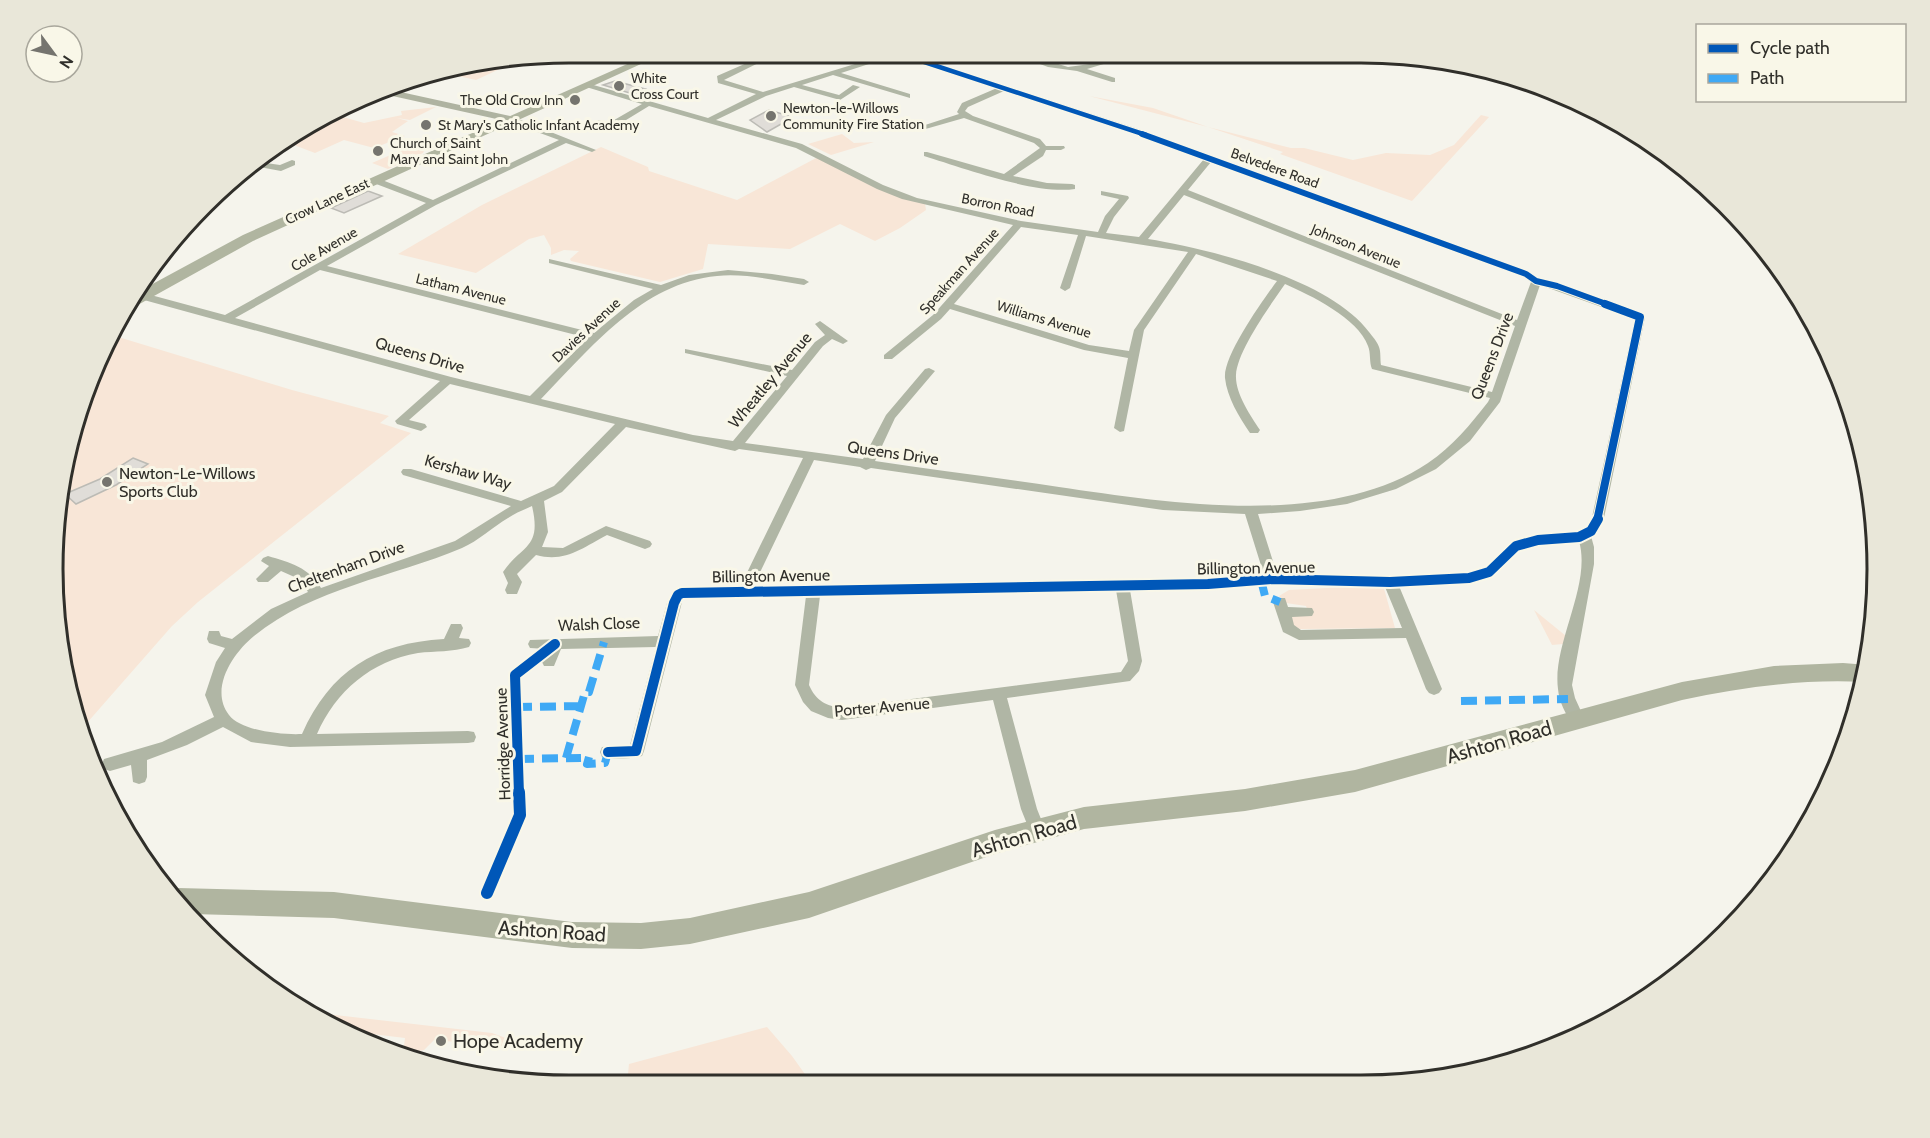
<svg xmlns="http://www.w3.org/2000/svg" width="1930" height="1138" viewBox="0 0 1930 1138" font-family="Cabin,sans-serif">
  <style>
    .green { fill: #f8e6d7 }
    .building { fill: #e0ddd8; stroke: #bcbbb5; stroke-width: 1.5 }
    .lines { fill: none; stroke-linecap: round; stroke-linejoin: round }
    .street { fill: #b0b6a5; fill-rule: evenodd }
    .secondary { fill: #afb3a1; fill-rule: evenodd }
    .primary { fill: #b0b5a0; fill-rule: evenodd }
    .quiet { stroke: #3fa9f5; stroke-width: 8; stroke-dasharray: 16 8; stroke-linecap: butt }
    .cycleway-far4-casing { stroke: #f9f7e8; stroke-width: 7 }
    .cycleway-far3-casing { stroke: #f9f7e8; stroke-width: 8 }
    .cycleway-far2-casing { stroke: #f9f7e8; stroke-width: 10 }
    .cycleway-far1-casing { stroke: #f9f7e8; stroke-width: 14 }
    .cycleway-casing { stroke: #f9f7e8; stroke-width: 16 }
    .cycleway-far4 { stroke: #0057b8; stroke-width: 4.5 }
    .cycleway-far3 { stroke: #0057b8; stroke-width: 6 }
    .cycleway-far2 { stroke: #0057b8; stroke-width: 8 }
    .cycleway-far1 { stroke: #0057b8; stroke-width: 10 }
    .cycleway { stroke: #0057b8; stroke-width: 12 }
    .poi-dot { fill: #75746e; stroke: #f9f7e8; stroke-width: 2 }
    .labels { text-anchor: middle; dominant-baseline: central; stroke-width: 6; stroke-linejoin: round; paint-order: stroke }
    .far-poi-label { font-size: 14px; fill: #302f2a; stroke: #f9f7e8; text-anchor: start }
    .far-street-label { font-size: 14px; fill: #302f2a; stroke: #f9f7e8 }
    .street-label { font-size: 16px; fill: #302f2a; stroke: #f9f7e8 }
    .poi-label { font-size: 16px; fill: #302f2a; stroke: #f9f7e8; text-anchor: start }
    .near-street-label { font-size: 20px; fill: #302f2a; stroke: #f9f7e8 }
    .near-poi-label { font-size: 20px; fill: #302f2a; stroke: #f9f7e8; text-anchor: start }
    .rim { fill: none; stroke: #302f2a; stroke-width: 3 }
  </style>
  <rect width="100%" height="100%" fill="#f5f4ec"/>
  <path class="green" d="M517,61L476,80L444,73Z
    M1089,96L1153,108L1208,127L1291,148H1304L1353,160L1386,153L1430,155L1454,145L1481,115L1489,117L1412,201L1280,154L1283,152L1208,127Z
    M436,107L410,120L397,118L408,121L392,132L405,136L374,148L344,140L315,153L286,142L330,119L343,117L364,123L402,115L401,111Z
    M842,134L854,143L874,142L831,155L808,144Z
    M419,146L424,151L423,153L388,169L372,163L409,147Z
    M601,147L648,167L649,171L737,200L818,157L925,204L926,210L900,228L875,241L840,224L790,249L708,244L703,269L660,282L571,261L570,259L579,251L564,250L551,255V248L544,235L529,239L476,273L398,254L482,205Z
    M115,336L292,390L389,416L380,423L411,433L198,602L172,626L79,732L54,602L70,435Z
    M1383,585L1395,628L1300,629L1292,625L1290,618L1294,615L1309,614L1306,606L1286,603L1279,596L1289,590Z
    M1534,610L1566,636L1563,644L1552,645Z
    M309,1012L492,1033L536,1049L434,1040L424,1050L403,1054L405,1038L347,1031Z
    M767,1027L792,1056L812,1084H627L629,1064Z"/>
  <path class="building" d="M615,81L645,89L633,94L603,85Z
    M769,110L789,116L786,118L790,119L767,132L750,120Z
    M368,191L382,196L344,213L331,208Z
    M133,458L148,464L116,485L76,504L65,494L100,479Z"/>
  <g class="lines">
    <path class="street" d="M627,53H644L657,56L653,58Z
      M770,53H779L724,80L763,92L891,53H904L1135,128L1529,272L1539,279L1561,284L1644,315L1645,317L1603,523L1596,534L1591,536L1594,547V564L1572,685L1575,698L1585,720L1582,724L1577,726L1572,724C1566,714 1559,702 1558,689C1552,644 1592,585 1579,541L1538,545L1521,549L1494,575L1469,583L1399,586L1442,689L1439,693L1434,695L1429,693L1426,689L1406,638L1299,640L1283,632L1273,602L1275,598H1285L1288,607L1312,608L1314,612L1312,616L1292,617L1294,625L1301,630L1402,628L1385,587L1272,584L1208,589L1130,590L1142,661L1139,671L1130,681L1007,698L1037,809L1045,829L1043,834L1037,836L1031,834L1021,809L993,700L842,720L828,718L811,711L803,702L795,685L806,596L683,598L644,751L642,756C631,759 613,760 602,757L600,752L602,747L630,745L656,647L561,649L554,666H544L542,662L546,649L530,648L528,644L530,640L658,636L667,603L673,591L682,588L740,587L803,458L739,449L735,451L626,427L562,492L544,501L548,532L542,547L563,548L606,526L650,541L652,544L650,547L645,549L607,535C582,548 565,563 536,555L517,574L522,582L517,594H507L505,590L508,583L503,572C522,544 542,549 532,506C524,510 515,513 508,518C493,527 478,541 462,548C393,577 313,588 254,636C233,653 209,689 229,715C241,731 282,735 302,734C330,671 375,643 444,639L451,624H461L463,628L459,638L469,639L471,643L469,647C453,652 435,651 418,653C371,661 336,691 317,734L468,731L474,732L476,737L474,742L468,743L290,747L251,742L223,727L187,745L147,760V777L145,782L139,784L133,782L131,765L110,771L104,769L102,764L104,759L162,742L214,717L205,695L216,662L225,648L209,643L207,639L209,631H219L221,636L232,639L271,609L308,592L299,579L281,571L268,582H258L256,579L269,566L261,561L263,558L268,556C289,562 310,568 321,588L455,541L511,506L403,475L401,472L403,469H411L521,501L554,486L615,424L450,384L409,420L425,424L427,427L421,431L397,424L395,421L440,381L133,297L136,291L225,315L426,203L371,182V178H377L433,200L559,140L507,121V117H513L596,150L592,152L566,143L436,205L327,266L594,333L634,300L653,289L549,263V259L661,285L689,275L728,270L772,274L804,279L809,282L804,285C776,281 746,273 717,276C642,283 591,348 541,399L693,435L733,441L787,376L685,353V349L792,370L815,342L825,335L815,324L820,321L848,341L843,344L832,339L823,346L745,443L863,459L886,415L925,369L929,368L935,371L895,418L875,461C936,470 998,478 1059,487C1169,503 1330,529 1428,463C1453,446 1470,425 1488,402L1490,398L1372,369C1369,362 1371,353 1368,346C1358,318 1310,295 1285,284C1271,304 1237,351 1236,375C1235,393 1250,415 1260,430L1258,433H1250C1239,417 1227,397 1225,378C1223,356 1263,300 1277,281L1196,254L1144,330L1124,431L1120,432L1114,428L1128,358L1084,350L950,309L941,319L892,359H884V355L933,315L1013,225L902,199L877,189L796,148L649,106L613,128H607L595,122L599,120L609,123L642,104L583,86L590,84L708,118L756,94L718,83L717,76ZM897,55L997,88L962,103L957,112L959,114L922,126L914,125V129L922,130L964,118L1034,143L1040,148L1004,174L927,152H924V156C963,168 1036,195 1075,189V185L1072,184L1047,183L1013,176L1043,156L1046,150H1061L1065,148L1064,146H1046L1040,139L973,116L965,111L968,107L1004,91L1129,132L1204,159L1139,237L1106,233L1114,217L1129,198L1128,196L1101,191V195L1119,199L1105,216L1098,232L1021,221L917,198L883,185L802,144L716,120L766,96L794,87L840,100L860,87L853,85L839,95L802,85L833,75L910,98V94L841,73ZM1211,162L1523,276L1531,282L1517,320L1188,190ZM1184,195L1515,326L1492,392L1381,365C1380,359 1381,352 1379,347C1377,341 1372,336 1369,332C1330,279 1210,249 1148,239ZM1021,227L1078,235L1060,288L1065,291L1070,288L1086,236L1188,252L1134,330L1129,351L1089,345L954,304ZM320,270L588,338L530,396L451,377L235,318ZM1540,285L1635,319L1591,522L1586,528L1577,533L1538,535L1511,543L1484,569L1469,573L1390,577L1277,574L1258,514L1300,511L1347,504L1396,489L1436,469L1470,441L1500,402ZM814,460L860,467L866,470L871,468L1163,510L1245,514L1264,575L1208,579L753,587ZM1116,590L1128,661L1121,672L842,708C826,706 816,701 809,685L820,596Z
      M782,53H798L799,54L795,56Z
      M1011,53H1023L1068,67L1090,64L1112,53H1119L1107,63L1087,69L1115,78V82H1112L1077,71L1048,67Z
      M1191,54L1195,56L1193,57L1182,60L1178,58Z
      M553,55L555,57L551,59L546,56Z
      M292,160L295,161V165L281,171L249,165L253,161L280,165Z"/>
    <path class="secondary" d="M387,89L510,116L515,119L510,122L379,93Z"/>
    <path class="primary" d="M652,53H665L253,241L136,306L128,307L134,294L243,235Z
      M1843,663L1868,665L1864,682C1802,679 1742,687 1682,700L1355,792L1245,811L1084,829L995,854L809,918L690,944L641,949L572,948L334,918L192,914L168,892L178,888L334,892L572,922L641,923L690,918L809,892L995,830L1084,807L1245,789L1355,770L1682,682L1774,666Z"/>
    <path class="quiet" d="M1261,580L1265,596L1280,602
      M1461,701L1568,699
      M516,707L581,706
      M589,757L587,764L605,763L608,752
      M566,758L585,692H589L604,642
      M518,759L581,758"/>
    <g class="cycleway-far4-casing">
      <path id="cycleway-far4" d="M897,53L1146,135"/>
    </g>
    <g class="cycleway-far3-casing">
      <path id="cycleway-far3" d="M1142,134L1526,274L1536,281L1557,286L1609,305"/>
    </g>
    <g class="cycleway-far2-casing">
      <path id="cycleway-far2" d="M1597,521L1640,317L1605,304"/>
    </g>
    <g class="cycleway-far1-casing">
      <path id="cycleway-far1" d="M608,752L636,751L674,603L678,595L682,593L1208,584L1272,579L1390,582L1469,578L1489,572L1516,546L1538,540L1579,537L1591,531L1598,519
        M519,794L515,675L555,644"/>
    </g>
    <g class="cycleway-casing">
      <path id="cycleway" d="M487,893L520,815L519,792"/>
    </g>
    <use href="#cycleway-far4" class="cycleway-far4"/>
    <use href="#cycleway-far3" class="cycleway-far3"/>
    <use href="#cycleway-far2" class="cycleway-far2"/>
    <use href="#cycleway-far1" class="cycleway-far1"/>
    <use href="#cycleway" class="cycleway"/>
  </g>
  <g class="poi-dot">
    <circle cx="619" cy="86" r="6"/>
    <circle cx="575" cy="100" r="6"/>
    <circle cx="771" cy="116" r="6"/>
    <circle cx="426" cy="125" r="6"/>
    <circle cx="378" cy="151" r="6"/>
    <circle cx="107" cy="482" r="6"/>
    <circle cx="441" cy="1041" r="6"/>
  </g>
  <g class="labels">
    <g class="far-poi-label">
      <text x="631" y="78">White<tspan x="631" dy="16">Cross Court</tspan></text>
      <text x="563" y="100" text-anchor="end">The Old Crow Inn</text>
      <text x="783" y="108">Newton-le-Willows<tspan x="783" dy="16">Community Fire Station</tspan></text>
      <text x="438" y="125">St Mary's Catholic Infant Academy</text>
      <text x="390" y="143">Church of Saint<tspan x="390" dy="16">Mary and Saint John</tspan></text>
    </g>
    <g class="far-street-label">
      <text transform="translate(1275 168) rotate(20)">Belvedere Road</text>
      <text transform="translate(327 201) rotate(-25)">Crow Lane East</text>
      <text transform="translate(998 205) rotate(11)">Borron Road</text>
      <text transform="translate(1356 246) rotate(22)">Johnson Avenue</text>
      <text transform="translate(324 249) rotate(-30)">Cole Avenue</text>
      <text transform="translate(959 271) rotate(-48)">Speakman Avenue</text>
      <text transform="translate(461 289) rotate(14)">Latham Avenue</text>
      <text transform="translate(1044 319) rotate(17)">Williams Avenue</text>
      <text transform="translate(586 330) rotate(-43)">Davies Avenue</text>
    </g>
    <g class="street-label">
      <text transform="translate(420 355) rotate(16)">Queens Drive</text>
      <text transform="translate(1492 356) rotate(-69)">Queens Drive</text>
      <text transform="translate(770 380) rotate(-50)">Wheatley Avenue</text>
      <text transform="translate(893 453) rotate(8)">Queens Drive</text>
      <text transform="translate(468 472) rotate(16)">Kershaw Way</text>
      <text transform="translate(346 567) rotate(-20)">Cheltenham Drive</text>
      <text transform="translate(1256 568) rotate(-1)">Billington Avenue</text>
      <text transform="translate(771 576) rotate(-1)">Billington Avenue</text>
      <text transform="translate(599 624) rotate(-2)">Walsh Close</text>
      <text transform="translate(882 707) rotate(-5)">Porter Avenue</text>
      <text transform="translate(503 744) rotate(-92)">Horridge Avenue</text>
    </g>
    <g class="poi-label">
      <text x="119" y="473">Newton-Le-Willows<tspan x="119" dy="18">Sports Club</tspan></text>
    </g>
    <g class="near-street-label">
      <text transform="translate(1499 742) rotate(-16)">Ashton Road</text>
      <text transform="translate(1024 836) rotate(-16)">Ashton Road</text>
      <text transform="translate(552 931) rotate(4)">Ashton Road</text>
    </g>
    <g class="near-poi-label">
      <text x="453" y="1041">Hope Academy</text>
    </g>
  </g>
  <path d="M0 0H1930V1138H0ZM569 63H1361A506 506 0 0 1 1867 569V569A506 506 0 0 1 1361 1075H569A506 506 0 0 1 63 569V569A506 506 0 0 1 569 63Z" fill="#e9e7d9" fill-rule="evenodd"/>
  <path class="rim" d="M569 63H1361A506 506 0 0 1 1867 569V569A506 506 0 0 1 1361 1075H569A506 506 0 0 1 63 569V569A506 506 0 0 1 569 63Z"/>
  <rect x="1696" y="24" width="210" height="78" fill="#f9f7e8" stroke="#a9a79c" stroke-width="1.5"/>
  <rect x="1708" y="44" width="30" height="9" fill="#0057b8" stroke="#a9a79c" stroke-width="1.5"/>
  <text x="1750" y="54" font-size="18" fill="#302f2a">Cycle path</text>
  <rect x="1708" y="74" width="30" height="9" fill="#3fa9f5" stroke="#a9a79c" stroke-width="1.5"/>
  <text x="1750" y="84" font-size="18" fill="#302f2a">Path</text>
  <g transform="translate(54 54) rotate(123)"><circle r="28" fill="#f9f7e8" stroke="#a9a79c" stroke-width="1.5"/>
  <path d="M0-4.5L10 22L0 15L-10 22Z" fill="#75746e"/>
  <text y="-9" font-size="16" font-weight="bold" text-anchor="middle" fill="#302f2a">N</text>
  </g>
</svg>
